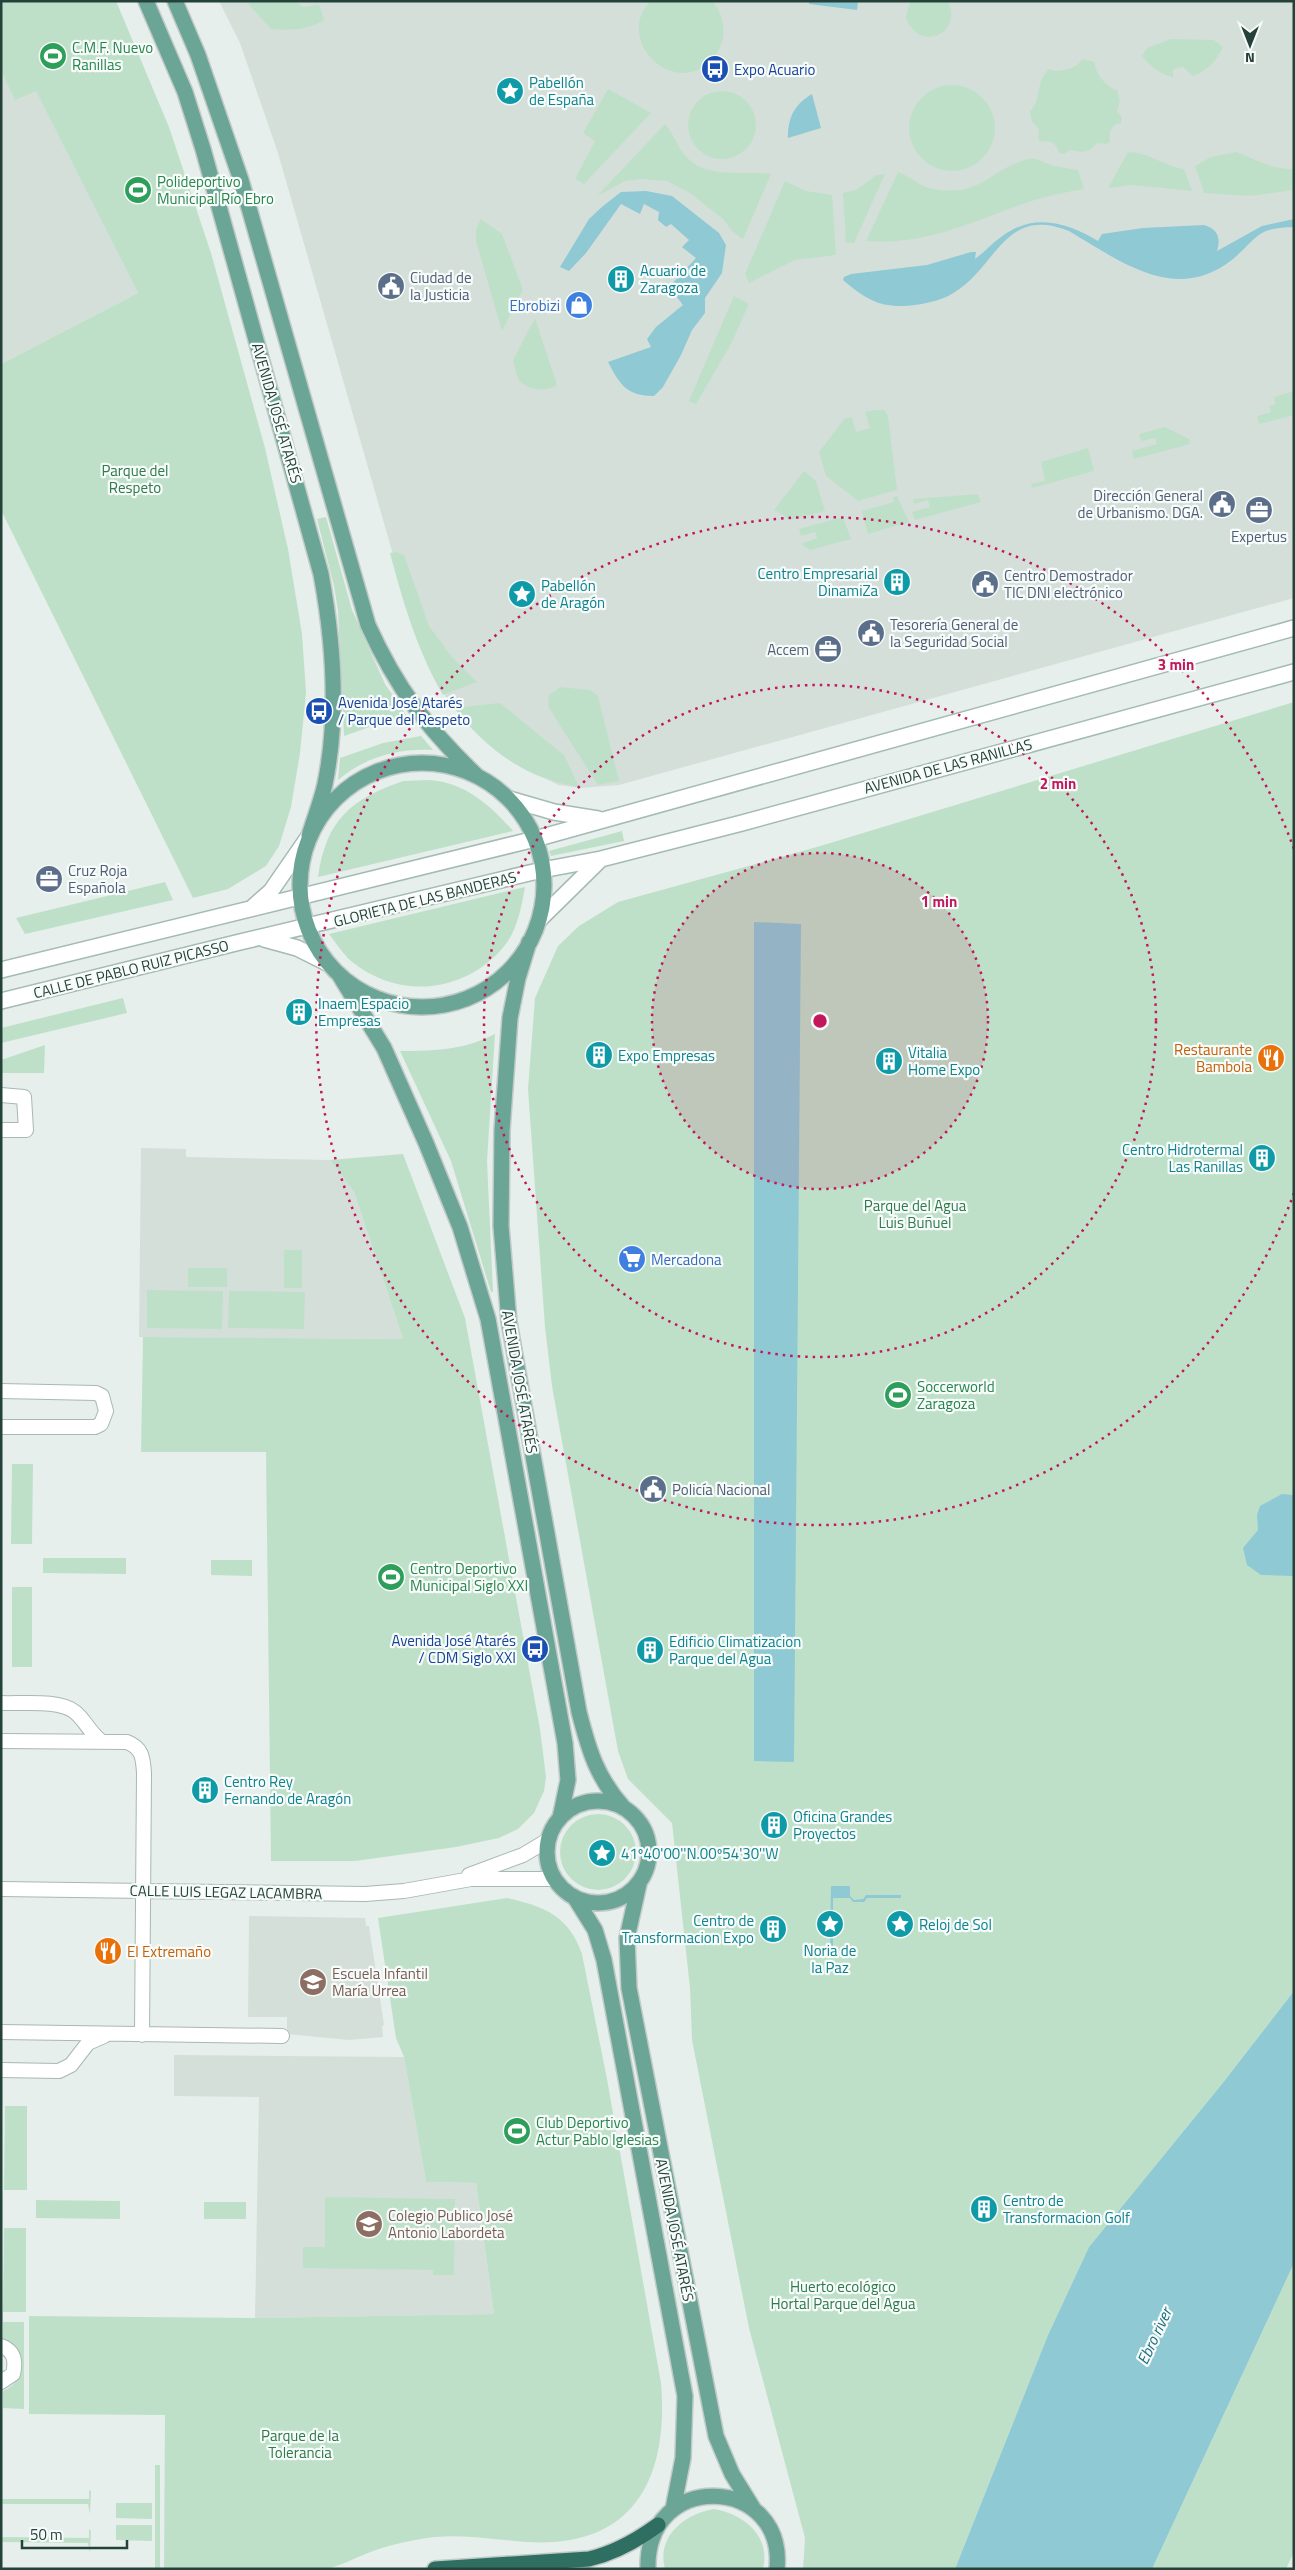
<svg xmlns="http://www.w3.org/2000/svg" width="1295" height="2570" viewBox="0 0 1295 2570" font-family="'Titillium Web',sans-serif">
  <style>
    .built { fill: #d4dfda }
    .green { fill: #bfe0c8 }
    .water { fill: #8ec9d4 }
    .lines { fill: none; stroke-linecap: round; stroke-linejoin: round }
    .street-casing { stroke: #a8b8b2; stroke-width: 16 }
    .secondary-casing { stroke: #a4bbb3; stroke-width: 18 }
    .primary-casing { stroke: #c2cac8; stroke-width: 18 }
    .highway-casing { stroke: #c2cac8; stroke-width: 18 }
    .street { stroke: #fff; stroke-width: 14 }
    .secondary { stroke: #fff; stroke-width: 15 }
    .primary { stroke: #6aa596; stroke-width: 15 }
    .highway { stroke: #2f6f62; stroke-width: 15 }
    .ring { fill: none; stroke: #c2185b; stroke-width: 2.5; stroke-dasharray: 2.5 5 }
    .labels { text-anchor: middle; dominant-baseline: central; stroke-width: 4.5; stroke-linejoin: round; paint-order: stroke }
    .leisure-label { font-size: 15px; fill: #27864d; stroke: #f7fbf9; text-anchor: start }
    .transit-label { font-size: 15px; fill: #164399; stroke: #f7fbf9; text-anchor: start }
    .culture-label { font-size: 15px; fill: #0d838f; stroke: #f7fbf9; text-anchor: start }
    .service-label { font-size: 15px; fill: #4e5e75; stroke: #f7fbf9; text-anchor: start }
    .shop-label { font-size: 15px; fill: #366cbe; stroke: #f7fbf9; text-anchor: end }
    .street-label { font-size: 15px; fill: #24423a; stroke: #f7fbf9 }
    .park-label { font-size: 15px; fill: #2d7a4b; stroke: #f7fbf9 }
    .food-label { font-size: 15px; fill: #c56008; stroke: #f7fbf9; text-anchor: end }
    .education-label { font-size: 15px; fill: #785e54; stroke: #f7fbf9; text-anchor: start }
    .water-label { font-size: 16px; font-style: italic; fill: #1c6f80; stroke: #f7fbf9 }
    .centre { fill: #c2185b; stroke: #f7fbf9; stroke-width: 2.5 }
    .ring-label { font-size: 15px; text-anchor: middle; font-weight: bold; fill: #c2185b; stroke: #f7fbf9; stroke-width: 4.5; stroke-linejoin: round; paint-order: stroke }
  </style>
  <rect width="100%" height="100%" fill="#e6efeb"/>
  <path class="built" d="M219,1H1294V598L619,785L581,788L558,785L532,771L483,739L447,700L410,614L278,153L240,43Z
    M1,71L15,99L36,90L138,293L1,364Z
    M141,1148L186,1149V1157L330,1160L354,1192L403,1339L139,1337Z
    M249,1916L365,1918L366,1926H369L384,2025L382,2026L383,2037L349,2040L287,2034V2017H248Z
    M174,2055L404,2057L426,2182L476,2183L494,2314L255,2318L259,2097L174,2096Z"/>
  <path class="green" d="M1,1H116L169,127L211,253L265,448L288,549L302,634L306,692L300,753L291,807L279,846L266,866L228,889L193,898L1,510V364L138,293L36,91L15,100L1,71Z
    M248,1H294L304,7L319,4L324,20C308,30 290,31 271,29L249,5Z
    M650,1H712C721,11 725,24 723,37C722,46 717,54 711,61C673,98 614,41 650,1Z
    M910,1H948C964,35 917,53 906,17Z
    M1171,39L1214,40L1223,47C1216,62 1208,70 1193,76L1183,67L1173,69V77C1159,74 1151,67 1142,56L1147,48Z
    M1082,59L1095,62C1094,73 1107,87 1117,90L1120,101L1117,111L1122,118L1121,123C1112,124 1108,132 1110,141L1107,144L1097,143L1090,150L1082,152L1070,150L1064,154L1059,153C1058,144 1050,139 1042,142L1038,139L1039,129L1032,122L1030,111C1043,99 1034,83 1049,69C1057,74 1079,68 1082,59Z
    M909 128a43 43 0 1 1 86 0a43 43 0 1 1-86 0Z
    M608,89L651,113L584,184L575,179L595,141L583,133Z
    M688 125a34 34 0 1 1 68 0a34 34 0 1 1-68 0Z
    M665,124C672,132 676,141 681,150C702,182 740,169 771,174L743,239L732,231L724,220L690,193L667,181L642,179L625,181L597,196Z
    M1128,152C1148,152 1164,166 1184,169L1192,191L1132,185L1108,188Z
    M1236,152C1256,159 1272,170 1294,169V190L1250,196L1204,193L1195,166L1211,157Z
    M1033,158L1054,166L1078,170L1084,189C1061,193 1038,198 1017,206C968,224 920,246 866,241L898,172C909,176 921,187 933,189C985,198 989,167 1033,158Z
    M885,174L854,243H846L843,193L856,190L876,175Z
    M785,181L806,191L832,195L836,255L795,260L749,283L745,274Z
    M481,219L502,234L523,290L502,331L476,241V229Z
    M734,296L749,304L731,344L696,404L689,401Z
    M535,318L557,385C547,392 528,391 519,380C516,375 515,366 513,360Z
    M1294,391V415L1259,424L1257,416L1271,412L1269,406L1275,404L1274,397Z
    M875,410H884L888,416L897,490L858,501L826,476L819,452L844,419L852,417L856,432L870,428L865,412Z
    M1165,427L1189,439L1190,444L1134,459L1132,451L1157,444L1155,438L1141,441L1139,434Z
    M1088,448L1094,471L1032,488L1031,484L1045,481L1041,462Z
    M804,471L816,481L825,511L791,520L774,510Z
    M978,494L981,502L915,520L912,512L930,507L928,500L914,504L913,499Z
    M897,496L909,522L868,534L862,511L894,502L893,497Z
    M326,517L352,610L385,684L409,719L384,722L344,736L338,610L334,586L317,519Z
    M843,517L851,539L810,550L801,544L817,538L815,532L801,536L799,529Z
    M396,552L404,555L429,626L452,657L477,682L443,695C417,650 403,602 390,553Z
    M560,687L590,690L598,696L619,781L598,785L549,708L548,696Z
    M1294,702V1991L1222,2084L1089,2247L1048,2335L955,2569H803L805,2538L749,2328L692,2040L690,1988L672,1823L628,1779L618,1751L552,1386L545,1327L528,1089L535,998L558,946L579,926L618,902L817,847Z
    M500,703L564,755L579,787C526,779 486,749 454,708Z
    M421,736L433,750C398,748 365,757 338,780L340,758L383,743Z
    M403,781C414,781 427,779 438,781C469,786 493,808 513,831L318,877C326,820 351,799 403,781Z
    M622,831L624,841L551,856L549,851Z
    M165,882L173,900L25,934L16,918Z
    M525,887C521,909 517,933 501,950C461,994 397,999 351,961C343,954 336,943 329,934Z
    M123,998L127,1013L1,1043V1028Z
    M495,1034L487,1161L493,1292H491L451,1161L400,1051C435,1051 464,1050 495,1034Z
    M45,1045L44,1073H1V1060Z
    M403,1154L465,1318L540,1729L546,1777L544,1791L534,1813L518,1829L499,1838L456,1847L355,1861H271L266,1452H141L143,1337L403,1339L354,1192L330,1160Z
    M284,1250H302V1288H284Z
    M188,1268H227V1287H188Z
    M147,1290L223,1291L222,1329L147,1328Z
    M229,1291L305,1292L304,1329L228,1328Z
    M12,1464H33L32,1544H11Z
    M43,1558H126V1574L43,1573Z
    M211,1560H252V1576L211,1575Z
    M12,1587H32V1667H12Z
    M560 1852a38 38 0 1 1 76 0a38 38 0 1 1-76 0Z
    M507,1898C544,1906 569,1916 582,1954L607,2079L661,2383C669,2478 634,2549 527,2542C497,2540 467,2534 436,2537C416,2539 392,2544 373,2551C358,2556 340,2567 324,2569C308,2570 290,2569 274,2569C238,2569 201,2569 164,2569L165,2415L29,2414V2316L255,2318L494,2314L476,2183L426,2182L404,2057L396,2038L378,1918Z
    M5,2106H27V2190H4Z
    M325,2197L455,2199L454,2275H433V2270L303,2268V2247H325Z
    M36,2200L120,2201V2219L36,2218Z
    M204,2202H246V2219H204Z
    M4,2228H26V2312H3Z
    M1294,2263V2552L1286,2569H1152Z
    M3,2322H24V2409L3,2408V2391C28,2380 29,2351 3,2340Z
    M155,2465H160V2569H155Z
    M89,2490L91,2491L90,2514L88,2504H1V2499H89Z
    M116,2503H152V2519L116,2518Z
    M714,2509C743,2514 771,2535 763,2569H665C656,2536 685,2514 714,2509Z
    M116,2525H152V2541L116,2540Z
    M89,2529L91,2531L90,2553L88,2543L1,2542V2537L89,2538Z"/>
  <path class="water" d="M809,1H858L857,10L809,4Z
    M812,94L821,128L788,138C788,117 794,105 812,94Z
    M646,191L672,196L719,233L726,245L722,273L705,298V313L692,330L681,355L663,387L654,396C627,396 620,385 608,362L651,347L647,339L656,327L683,305L669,287L696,258L682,247L689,240L671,224L666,227L658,220L659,212L644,204L640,214L621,204L586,253L569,271L560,267L589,219L603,206L621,192Z
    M1294,219V227C1255,228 1259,237 1233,259C1176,305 1120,261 1069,231C1005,205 997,266 955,292C943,300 929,303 915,305C882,309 868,301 843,280L844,277L851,274L927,265L971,252H976L975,259C987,250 998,237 1012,230C1041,214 1072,225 1098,241L1102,234L1143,228L1204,225C1218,229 1221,238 1217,251L1262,226Z
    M754,922L801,924L794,1762L754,1761Z
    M1282,1494L1294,1495V1576L1261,1575L1247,1565L1243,1548L1258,1530L1257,1515L1260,1506Z
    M831,1886H850V1896L854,1900L863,1899L866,1895H901V1898H867L864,1902H853L850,1898H833V1948H830Z
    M1294,1991V2263L1152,2569H955L1048,2335L1089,2247L1222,2084Z"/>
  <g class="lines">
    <g class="street-casing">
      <path id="street" d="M1,1095L24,1097L26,1130H1
        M1,1391L96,1393L102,1396L106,1411L101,1424L95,1427H1
        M1,1703C21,1704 60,1699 75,1712C85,1720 90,1733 101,1741
        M1,1741L127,1742C142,1748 143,1757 144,1773L142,2035
        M469,1875L523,1855L548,1840
        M1,1889L365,1894L404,1891L471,1879H555
        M1,2032L282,2036
        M1,2070L59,2071L71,2065L88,2043L104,2036
        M1,2346C15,2351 16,2361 13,2374L1,2382"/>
    </g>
    <g class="secondary-casing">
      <path id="secondary" d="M509,799L554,812L598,819
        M253,907L271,891L309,836
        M539,920L600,860
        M264,939L297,948L327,963
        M1,970L535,839L1294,628
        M1,1001L240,942L542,870L601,859L742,823L1294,672"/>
    </g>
    <g class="primary-casing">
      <path id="primary" d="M146,1L185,92L203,149L321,574C334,644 339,715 325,784C321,802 314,819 309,836
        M175,1L198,55L241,180L368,625C397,689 427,728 477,776
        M300 885a122 122 0 1 1 244 0a122 122 0 1 1-244 0Z
        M529,942L518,978L510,1018L502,1130L501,1226L509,1322L579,1712C589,1751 597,1778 624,1808
        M340,976L384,1048L426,1143L460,1227L488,1319L565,1743L568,1780L560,1818
        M547 1852a51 51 0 1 1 102 0a51 51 0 1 1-102 0Z
        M639,1884L627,1938L629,1988L716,2436L732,2474L753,2508
        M575,1898L595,1930L604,1960L685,2396L683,2458L673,2509
        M648,2569C645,2469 786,2475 777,2569"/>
    </g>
    <g class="highway-casing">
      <path id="highway" d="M435,2569L589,2559C615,2553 636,2541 658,2525"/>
    </g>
    <use href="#street" class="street"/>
    <use href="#secondary" class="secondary"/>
    <use href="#primary" class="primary"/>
    <use href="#highway" class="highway"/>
  </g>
  <circle cx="820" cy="1021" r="168" fill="#c2185b" fill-opacity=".12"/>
  <g class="ring">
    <circle cx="820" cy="1021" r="168"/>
    <circle cx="820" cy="1021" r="336"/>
    <path d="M1294 1193A504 504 0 1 1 1294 849"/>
  </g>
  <defs>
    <g id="stadium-disc" transform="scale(1.4375)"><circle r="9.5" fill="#2e9e5b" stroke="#f7fbf9"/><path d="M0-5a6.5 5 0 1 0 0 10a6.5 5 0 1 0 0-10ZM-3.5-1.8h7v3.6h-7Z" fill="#fff"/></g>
    <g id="bus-disc" transform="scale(1.4375)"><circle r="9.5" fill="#1a4fb4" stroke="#f7fbf9"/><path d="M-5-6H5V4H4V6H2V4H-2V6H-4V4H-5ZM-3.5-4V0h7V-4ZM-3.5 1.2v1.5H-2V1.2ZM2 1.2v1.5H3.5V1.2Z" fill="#fff"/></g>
    <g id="sight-disc" transform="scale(1.4375)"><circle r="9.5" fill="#0f9aa8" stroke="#f7fbf9"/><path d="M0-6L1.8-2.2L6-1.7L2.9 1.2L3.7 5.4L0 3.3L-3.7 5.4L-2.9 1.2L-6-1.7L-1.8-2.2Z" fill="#fff"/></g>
    <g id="building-disc" transform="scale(1.4375)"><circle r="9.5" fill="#0f9aa8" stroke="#f7fbf9"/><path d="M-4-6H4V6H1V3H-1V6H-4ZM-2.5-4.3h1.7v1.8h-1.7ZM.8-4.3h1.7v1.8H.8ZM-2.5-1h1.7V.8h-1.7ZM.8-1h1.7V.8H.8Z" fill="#fff"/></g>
    <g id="civic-disc" transform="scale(1.4375)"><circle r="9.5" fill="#5c6f8a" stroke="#f7fbf9"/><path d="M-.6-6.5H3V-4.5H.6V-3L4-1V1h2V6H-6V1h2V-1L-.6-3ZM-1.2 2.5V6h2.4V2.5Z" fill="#fff"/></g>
    <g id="shop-disc" transform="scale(1.4375)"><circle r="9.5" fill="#3f7fe0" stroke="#f7fbf9"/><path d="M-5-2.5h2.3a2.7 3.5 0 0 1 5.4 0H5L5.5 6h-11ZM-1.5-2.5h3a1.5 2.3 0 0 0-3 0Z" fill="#fff"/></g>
    <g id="office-disc" transform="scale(1.4375)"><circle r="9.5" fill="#5c6f8a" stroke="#f7fbf9"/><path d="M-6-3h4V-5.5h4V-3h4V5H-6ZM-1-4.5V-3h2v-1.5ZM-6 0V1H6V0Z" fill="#fff"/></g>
    <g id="restaurant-disc" transform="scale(1.4375)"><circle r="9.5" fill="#e8710a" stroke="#f7fbf9"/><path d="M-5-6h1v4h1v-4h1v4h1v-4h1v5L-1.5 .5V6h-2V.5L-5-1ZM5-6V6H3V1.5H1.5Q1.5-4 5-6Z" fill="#fff"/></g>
    <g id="supermarket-disc" transform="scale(1.4375)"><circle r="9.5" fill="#3f7fe0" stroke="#f7fbf9"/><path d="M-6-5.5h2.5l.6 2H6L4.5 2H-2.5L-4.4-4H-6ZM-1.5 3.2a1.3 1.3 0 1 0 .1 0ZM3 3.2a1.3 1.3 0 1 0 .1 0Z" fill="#fff"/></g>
    <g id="school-disc" transform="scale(1.4375)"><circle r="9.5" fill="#8d6e63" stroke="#f7fbf9"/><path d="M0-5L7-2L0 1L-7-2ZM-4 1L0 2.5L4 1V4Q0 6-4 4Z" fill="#fff"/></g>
  </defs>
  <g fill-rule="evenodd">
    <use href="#stadium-disc" x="53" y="56"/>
    <use href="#bus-disc" x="715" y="69"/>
    <use href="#sight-disc" x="510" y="91"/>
    <use href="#stadium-disc" x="138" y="190"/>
    <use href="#building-disc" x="621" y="279"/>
    <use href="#civic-disc" x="391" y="286"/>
    <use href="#shop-disc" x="579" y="305"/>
    <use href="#civic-disc" x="1222" y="504"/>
    <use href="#office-disc" x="1259" y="510"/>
    <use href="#building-disc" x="897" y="582"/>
    <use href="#civic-disc" x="985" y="584"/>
    <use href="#sight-disc" x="522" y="594"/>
    <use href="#civic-disc" x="871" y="633"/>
    <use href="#office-disc" x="828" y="649"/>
    <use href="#bus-disc" x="319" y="711"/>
    <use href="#office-disc" x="49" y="879"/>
    <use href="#building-disc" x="299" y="1012"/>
    <use href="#building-disc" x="599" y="1055"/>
    <use href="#restaurant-disc" x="1271" y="1058"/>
    <use href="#building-disc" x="889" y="1061"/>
    <use href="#building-disc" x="1262" y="1158"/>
    <use href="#supermarket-disc" x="632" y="1259"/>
    <use href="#stadium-disc" x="898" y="1395"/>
    <use href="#civic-disc" x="653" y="1489"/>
    <use href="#stadium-disc" x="391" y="1577"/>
    <use href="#bus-disc" x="535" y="1649"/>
    <use href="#building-disc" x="650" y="1650"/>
    <use href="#building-disc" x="205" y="1790"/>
    <use href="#building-disc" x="774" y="1825"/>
    <use href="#sight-disc" x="602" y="1853"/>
    <use href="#sight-disc" x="830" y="1924"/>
    <use href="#sight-disc" x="900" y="1924"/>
    <use href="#building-disc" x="773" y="1929"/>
    <use href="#restaurant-disc" x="108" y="1951"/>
    <use href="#school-disc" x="313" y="1982"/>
    <use href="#stadium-disc" x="517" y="2131"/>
    <use href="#building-disc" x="984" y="2209"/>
    <use href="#school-disc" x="369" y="2224"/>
  </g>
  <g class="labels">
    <g class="leisure-label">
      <text x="72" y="47">C.M.F. Nuevo<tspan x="72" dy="17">Ranillas</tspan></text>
      <text x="157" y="181">Polideportivo<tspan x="157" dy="17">Municipal Río Ebro</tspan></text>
      <text x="917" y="1386">Soccerworld<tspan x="917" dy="17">Zaragoza</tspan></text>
      <text x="410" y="1568">Centro Deportivo<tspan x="410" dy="17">Municipal Siglo XXI</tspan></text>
      <text x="536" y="2122">Club Deportivo<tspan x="536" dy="17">Actur Pablo Iglesias</tspan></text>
    </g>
    <g class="transit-label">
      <text x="734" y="69">Expo Acuario</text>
      <text x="338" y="702">Avenida José Atarés<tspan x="338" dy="17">/ Parque del Respeto</tspan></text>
      <text x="516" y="1640" text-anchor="end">Avenida José Atarés<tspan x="516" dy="17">/ CDM Siglo XXI</tspan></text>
    </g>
    <g class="culture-label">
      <text x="529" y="82">Pabellón<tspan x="529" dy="17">de España</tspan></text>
      <text x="640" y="270">Acuario de<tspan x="640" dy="17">Zaragoza</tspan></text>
      <text x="878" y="573" text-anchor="end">Centro Empresarial<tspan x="878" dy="17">DinamiZa</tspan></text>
      <text x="541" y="585">Pabellón<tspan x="541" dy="17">de Aragón</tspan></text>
      <text x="318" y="1003">Inaem Espacio<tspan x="318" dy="17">Empresas</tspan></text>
      <text x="908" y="1052">Vitalia<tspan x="908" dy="17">Home Expo</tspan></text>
      <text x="618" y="1055">Expo Empresas</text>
      <text x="1243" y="1149" text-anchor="end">Centro Hidrotermal<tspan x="1243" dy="17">Las Ranillas</tspan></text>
      <text x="669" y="1641">Edificio Climatizacion<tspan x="669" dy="17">Parque del Agua</tspan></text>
      <text x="224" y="1781">Centro Rey<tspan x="224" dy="17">Fernando de Aragón</tspan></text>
      <text x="793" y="1816">Oficina Grandes<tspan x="793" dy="17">Proyectos</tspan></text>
      <text x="621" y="1853">41º40'00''N.00º54'30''W</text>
      <text x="754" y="1920" text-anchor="end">Centro de<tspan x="754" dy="17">Transformacion Expo</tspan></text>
      <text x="919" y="1924">Reloj de Sol</text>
      <text x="830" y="1950" text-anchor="middle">Noria de<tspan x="830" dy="17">la Paz</tspan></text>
      <text x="1003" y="2200">Centro de<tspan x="1003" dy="17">Transformacion Golf</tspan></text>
    </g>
    <g class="service-label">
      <text x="410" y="277">Ciudad de<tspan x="410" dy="17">la Justicia</tspan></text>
      <text x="1203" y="495" text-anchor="end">Dirección General<tspan x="1203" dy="17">de Urbanismo. DGA.</tspan></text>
      <text x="1259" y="536" text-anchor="middle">Expertus</text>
      <text x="1004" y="575">Centro Demostrador<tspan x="1004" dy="17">TIC DNI electrónico</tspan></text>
      <text x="890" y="624">Tesorería General de<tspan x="890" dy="17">la Seguridad Social</tspan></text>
      <text x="809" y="649" text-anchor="end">Accem</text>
      <text x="68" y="870">Cruz Roja<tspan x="68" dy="17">Española</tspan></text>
      <text x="672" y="1489">Policía Nacional</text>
    </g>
    <g class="shop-label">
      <text x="560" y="305">Ebrobizi</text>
      <text x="651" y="1259" text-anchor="start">Mercadona</text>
    </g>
    <g class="street-label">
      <text transform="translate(277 413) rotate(74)">AVENIDA JOSÉ ATARÉS</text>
      <text transform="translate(948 766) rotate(-15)">AVENIDA DE LAS RANILLAS</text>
      <text transform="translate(425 899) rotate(-14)">GLORIETA DE LAS BANDERAS</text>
      <text transform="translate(131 969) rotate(-14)">CALLE DE PABLO RUIZ PICASSO</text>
      <text transform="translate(520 1382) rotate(80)">AVENIDA JOSÉ ATARÉS</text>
      <text transform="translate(226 1892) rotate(1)">CALLE LUIS LEGAZ LACAMBRA</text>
      <text transform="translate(675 2230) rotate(79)">AVENIDA JOSÉ ATARÉS</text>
    </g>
    <g class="park-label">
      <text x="135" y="470">Parque del<tspan x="135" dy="17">Respeto</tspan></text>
      <text x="915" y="1205">Parque del Agua<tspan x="915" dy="17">Luis Buñuel</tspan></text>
      <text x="843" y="2286">Huerto ecológico<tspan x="843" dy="17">Hortal Parque del Agua</tspan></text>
      <text x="300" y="2435">Parque de la<tspan x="300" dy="17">Tolerancia</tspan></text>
    </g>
    <g class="food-label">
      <text x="1252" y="1049">Restaurante<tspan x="1252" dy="17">Bambola</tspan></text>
      <text x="127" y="1951" text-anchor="start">El Extremaño</text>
    </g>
    <g class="education-label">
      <text x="332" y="1973">Escuela Infantil<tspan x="332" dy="17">María Urrea</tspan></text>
      <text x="388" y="2215">Colegio Publico José<tspan x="388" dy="17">Antonio Labordeta</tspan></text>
    </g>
    <g class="water-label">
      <text transform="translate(1154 2336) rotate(-65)">Ebro river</text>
    </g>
  </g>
  <circle cx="820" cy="1021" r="8" class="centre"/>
  <g class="ring-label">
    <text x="1176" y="670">3 min</text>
    <text x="1058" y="789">2 min</text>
    <text x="939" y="907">1 min</text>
  </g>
  <rect width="1295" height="2570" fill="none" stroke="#24423a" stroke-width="5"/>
  <g transform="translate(1250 45) rotate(180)" stroke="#f7fbf9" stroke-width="4" paint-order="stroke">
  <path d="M0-4L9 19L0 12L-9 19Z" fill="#24423a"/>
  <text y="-8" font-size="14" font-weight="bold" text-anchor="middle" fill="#24423a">N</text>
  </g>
  <path d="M22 2540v8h105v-8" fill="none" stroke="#24423a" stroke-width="2.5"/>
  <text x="30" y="2540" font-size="15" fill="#24423a" stroke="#f7fbf9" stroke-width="4" paint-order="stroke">50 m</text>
</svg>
